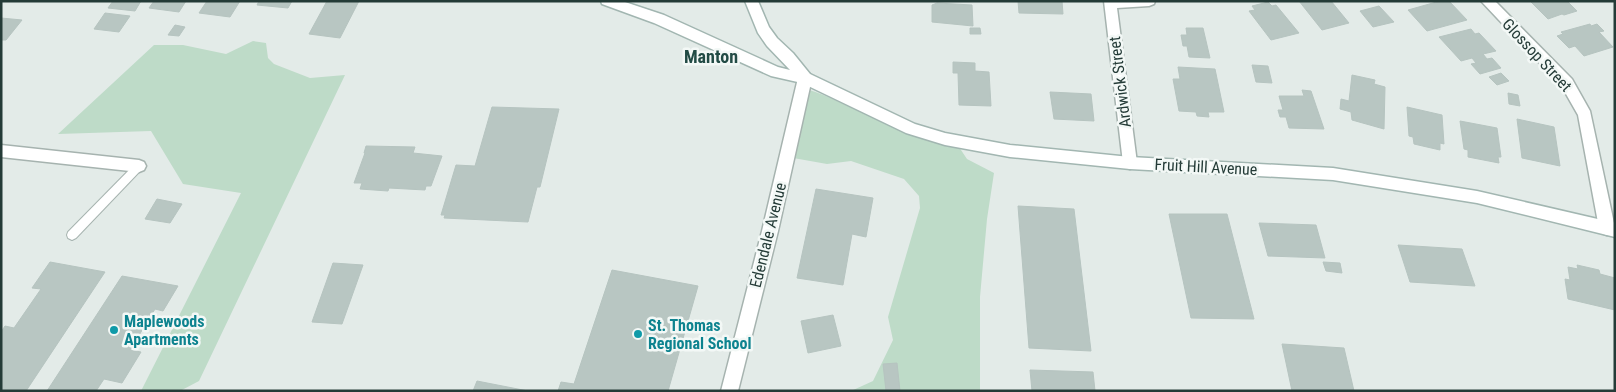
<svg xmlns="http://www.w3.org/2000/svg" width="1616" height="392" viewBox="0 0 1616 392" font-family="'Roboto Condensed',sans-serif">
  <style>
    .green { fill: #bedbc8 }
    .building { fill: #b8c6c2; stroke: #b6c4c0 }
    .lines { fill: none; stroke-linecap: round; stroke-linejoin: round }
    .lane-casing { stroke: #a6b3af; stroke-width: 2 }
    .street-casing { stroke: #a6b3af; stroke-width: 3 }
    .secondary-casing { stroke: #a2b6b1; stroke-width: 3 }
    .lane { fill: #fff; fill-rule: evenodd }
    .street { fill: #fff; fill-rule: evenodd }
    .secondary { fill: #fff; fill-rule: evenodd }
    .culture-dot { fill: #0f9aa8; stroke: #f3f8f6; stroke-width: 2 }
    .labels { text-anchor: middle; dominant-baseline: central; stroke-width: 5; stroke-linejoin: round; paint-order: stroke }
    .street-label { font-size: 16px; fill: #243b37; stroke: #f3f8f6 }
    .culture-label { font-size: 16px; font-weight: bold; fill: #0d838f; stroke: #f3f8f6; text-anchor: start }
    .neighbourhood-label { font-size: 18px; font-weight: bold; fill: #224b45; stroke: #f3f8f6 }
  </style>
  <rect width="100%" height="100%" fill="#e3ebe8"/>
  <path class="green" d="M253,41L266,43L268,58L274,64L310,78L345,75L199,381L180,391H141L241,193L183,184L151,131L58,134L154,45H183L226,54Z
    M801,88C822,92 839,103 859,111C890,123 922,133 955,141L967,159L994,173L987,219L980,297V391H851L873,381L893,340L888,317L920,208L919,196L904,179L851,161L827,164L782,156Z"/>
  <path class="building" d="M113,1H141L135,11L108,8Z
    M154,1H186L179,12L149,8Z
    M207,1H240L230,17L199,13Z
    M259,1H292L288,8L257,5Z
    M327,1H359L340,38L309,34Z
    M1018,1H1062L1063,14L1019,13Z
    M1299,1H1331L1349,23L1322,30Z
    M1440,1H1449L1467,20L1427,31L1408,10Z
    M1530,1H1567L1577,11L1564,15L1562,14L1548,19Z
    M1268,2L1272,6L1276,5L1299,33L1271,40L1249,11L1255,10L1252,6Z
    M937,3L972,5L973,26L932,22V5Z
    M1379,6L1394,22L1373,27L1360,11Z
    M105,13L130,16L119,32L94,29Z
    M1,18L22,20L6,40H1Z
    M1590,24L1591,26L1597,24L1604,31L1599,32L1613,47L1584,56L1575,46L1569,48L1557,36L1563,34L1561,32Z
    M175,25L185,27L179,36L168,35Z
    M970,28H980L981,34H970Z
    M1186,28H1203L1210,58L1189,57L1187,46H1183L1181,35H1187Z
    M1471,29L1475,34L1479,33L1496,51L1483,54L1487,59L1492,58L1501,68L1480,74L1471,64L1476,63L1472,58L1461,61L1439,37Z
    M953,62L975,63V71L989,72L991,106L959,105L958,73H953Z
    M1252,65L1268,66L1272,83L1256,82Z
    M1178,67L1215,69L1224,112H1208L1209,117L1197,116L1196,112L1179,111L1173,79H1180Z
    M1501,73L1509,81L1497,85L1489,77Z
    M1352,75L1375,80L1374,84L1385,87L1384,129L1352,120L1351,112L1340,109L1341,99L1349,101Z
    M1302,90L1311,91L1324,129L1289,128L1286,117H1280L1278,110H1283L1279,96H1304Z
    M1050,92L1091,94L1094,121L1054,119Z
    M1508,93L1518,95L1520,106L1509,104Z
    M492,107L559,109L540,187H537L528,222L444,218L445,215H441L456,165L475,166Z
    M1407,107L1442,115L1444,144L1440,143V150L1414,144L1413,137L1409,136Z
    M1517,119L1554,127L1560,166L1522,158Z
    M1460,121L1497,128L1501,157H1498L1499,163L1468,157V150L1464,149Z
    M366,146L415,147L413,153L442,156L431,186H426L425,190L389,188L388,191L360,189L362,183H354L365,153H364Z
    M816,189L873,198L866,237L852,234L843,285L797,278Z
    M157,199L182,204L170,223L145,219Z
    M1018,206L1074,209L1091,351L1029,348Z
    M1169,214H1227L1254,319L1191,318Z
    M1259,223L1316,225L1325,258L1268,256Z
    M1398,245L1462,249L1475,286L1410,282Z
    M50,262L105,272L26,391H1V332L5,326L14,328L41,289L32,288Z
    M1323,262L1340,263L1342,273L1326,271Z
    M333,263L363,265L342,324L312,322Z
    M1577,265L1599,270L1600,274L1615,278V310L1568,299L1565,279L1570,280L1568,267L1578,269Z
    M612,270L698,286L668,391H558L561,382L574,384Z
    M122,276L178,286L163,311L155,309L130,350L141,352L122,383L104,379L96,391H47Z
    M833,315L841,346L808,353L801,321Z
    M1282,344L1344,348L1354,391H1292Z
    M897,363L900,391H886L883,364Z
    M1030,370L1093,372L1095,391H1032Z
    M477,381L528,391H473Z"/>
  <g class="lines">
    <g class="lane-casing">
      <path id="lane" d="M139,162L142,163L144,166L142,169L76,238L72,240L68,238L67,235L68,232L136,163Z"/>
    </g>
    <g class="street-casing">
      <path id="street" d="M1104,1H1155L1154,4L1149,6L1117,8L1137,163L1135,167L1130,169L1125,167L1123,163Z
        M1481,1H1495L1572,79L1590,111L1615,228L1612,233L1607,235L1602,233L1599,228L1578,115L1562,87Z
        M805,73L810,74L812,78L778,231L738,391H721L762,231L798,78L800,74Z
        M1,145L139,160L144,162L146,166L144,170L139,172L1,157Z"/>
    </g>
    <g class="secondary-casing">
      <path id="secondary" d="M601,1H622L664,15L778,67L790,70L767,46L758,33L745,1H758L769,27L777,38L793,53L810,74L915,124L945,133L1010,145L1130,157L1333,168L1477,191L1615,223V237L1477,203L1333,180L1130,169L1010,157L945,145L906,133L802,83L771,76L654,23L602,4Z"/>
    </g>
    <use href="#lane" class="lane"/>
    <use href="#street" class="street"/>
    <use href="#secondary" class="secondary"/>
  </g>
  <g class="culture-dot">
    <circle cx="114" cy="330" r="5"/>
    <circle cx="638" cy="334" r="5"/>
  </g>
  <g class="labels">
    <g class="street-label">
      <text transform="translate(1537 55) rotate(47)">Glossop Street</text>
      <text transform="translate(1120 82) rotate(-97)">Ardwick Street</text>
      <text transform="translate(1206 167) rotate(3)">Fruit Hill Avenue</text>
      <text transform="translate(768 235) rotate(-76)">Edendale Avenue</text>
    </g>
    <g class="culture-label">
      <text x="124" y="321">Maplewoods<tspan x="124" dy="18">Apartments</tspan></text>
      <text x="648" y="325">St. Thomas<tspan x="648" dy="18">Regional School</tspan></text>
    </g>
    <g class="neighbourhood-label">
      <text x="711" y="56">Manton</text>
    </g>
  </g>
  <rect width="1616" height="392" fill="none" stroke="#243b37" stroke-width="5"/>
</svg>
